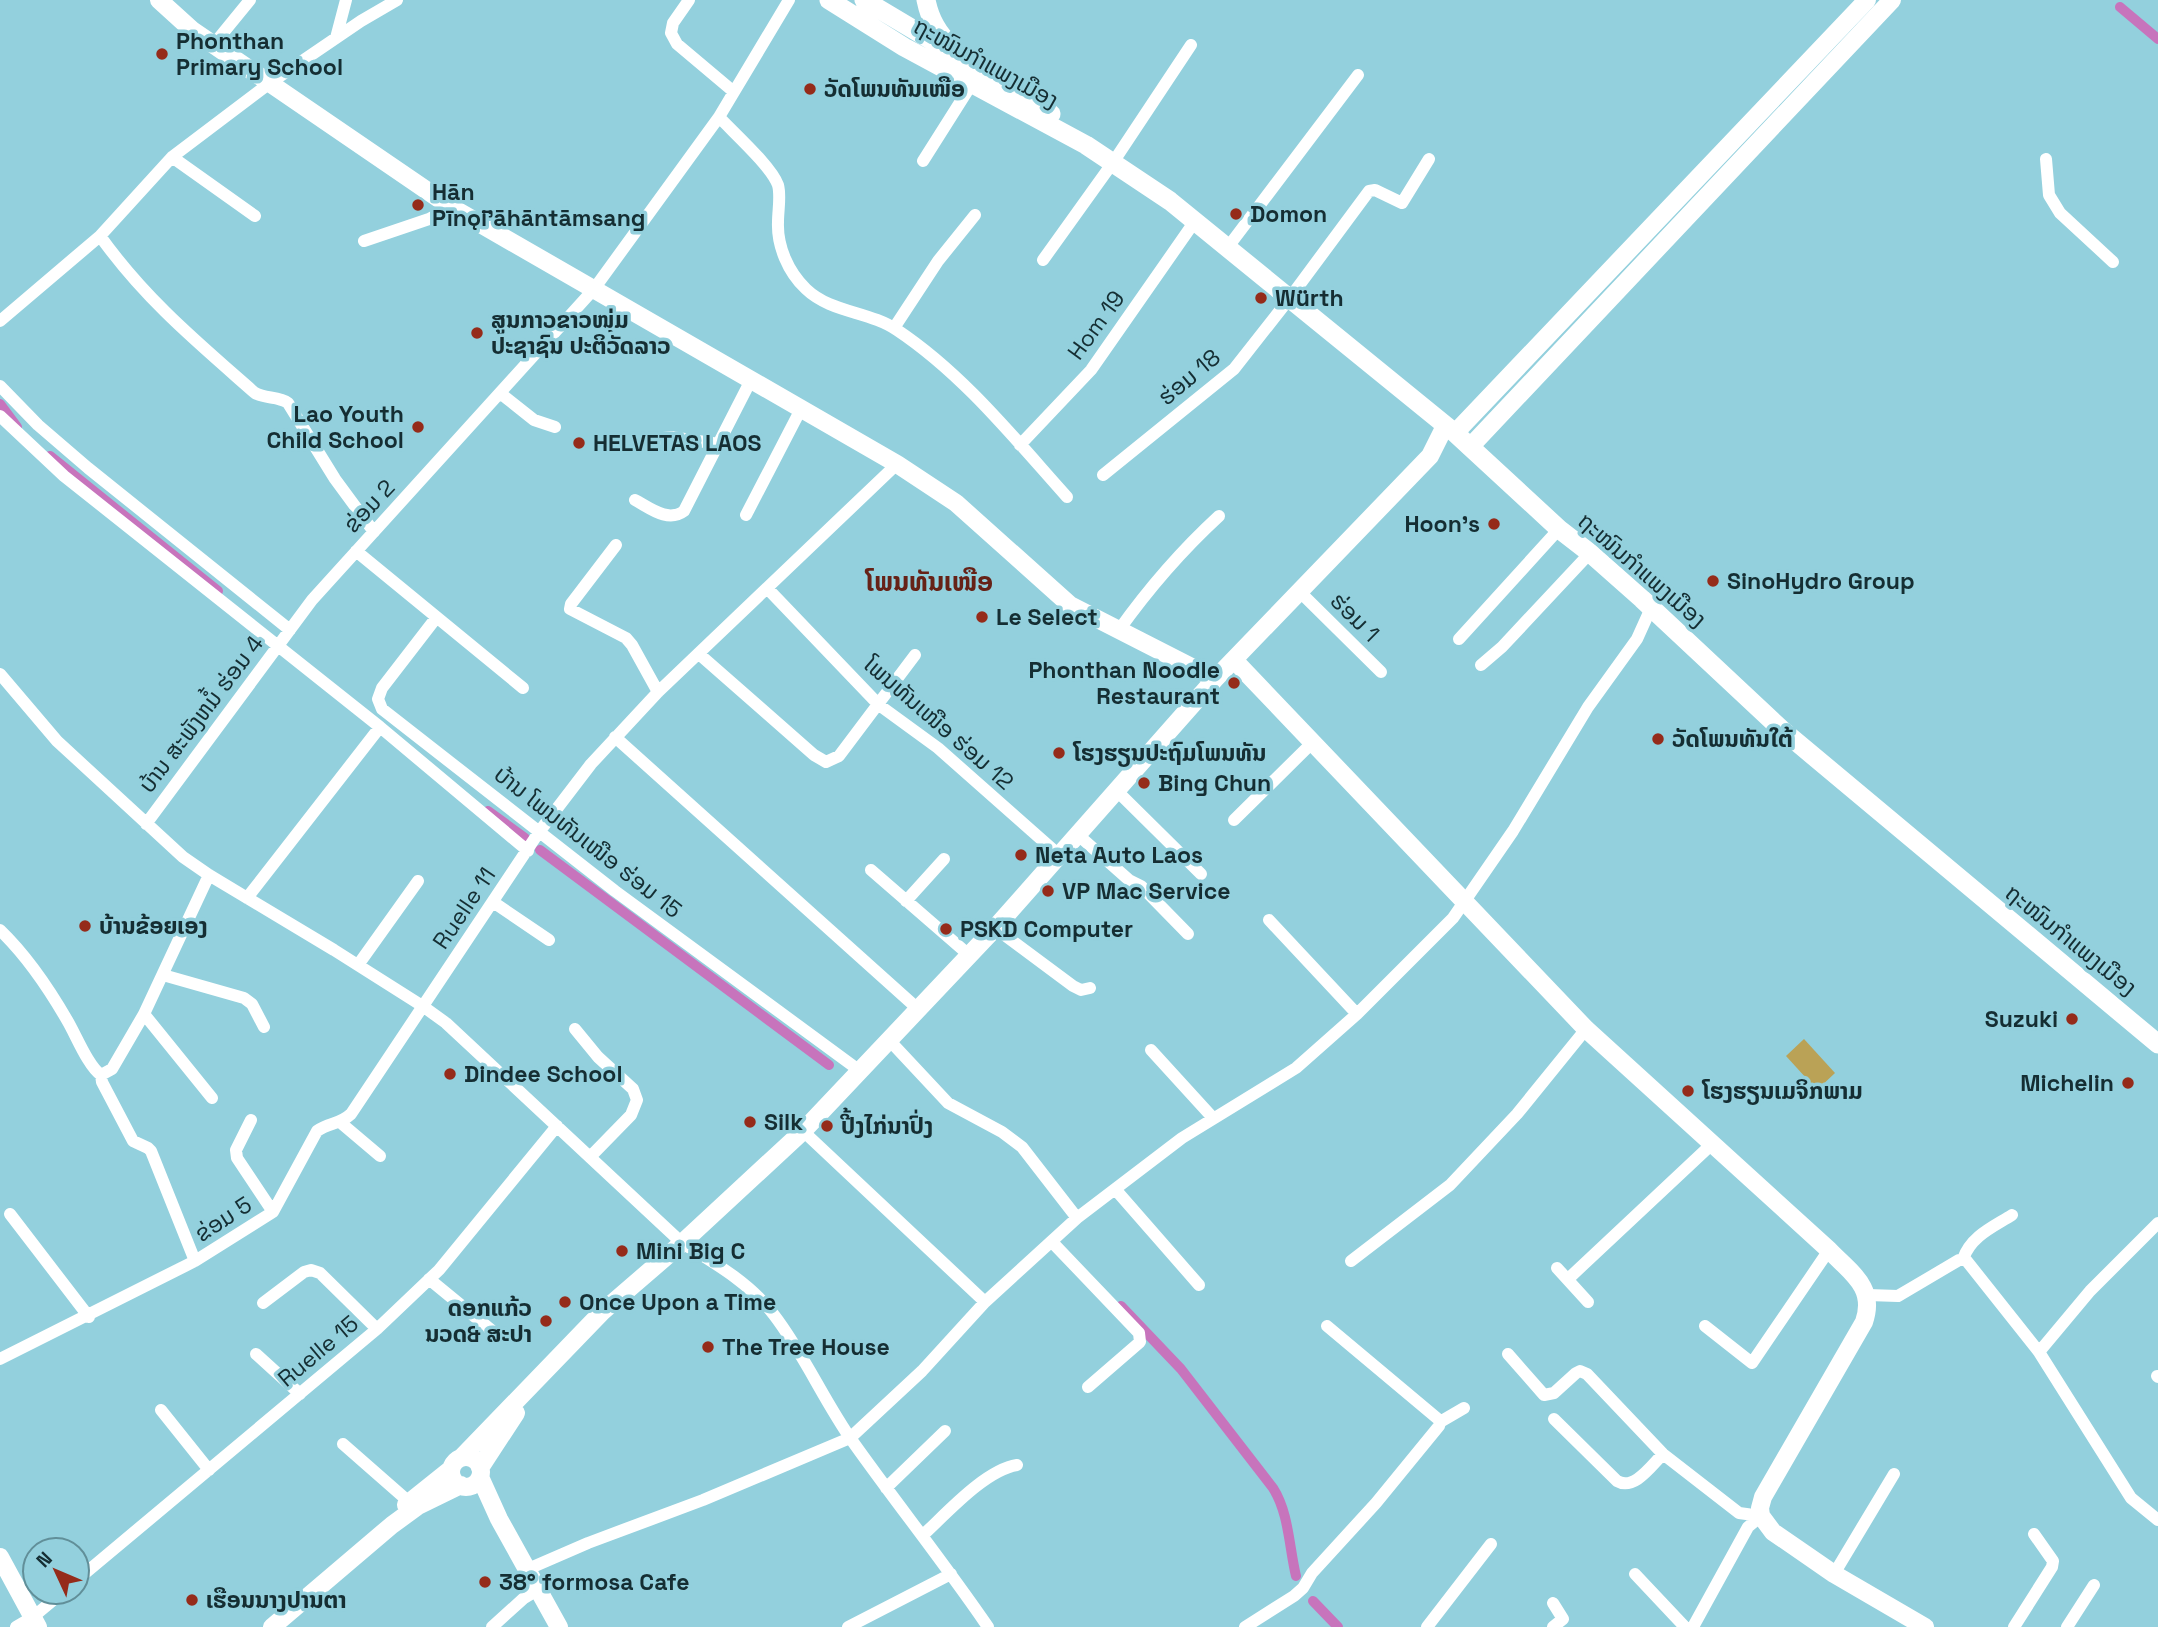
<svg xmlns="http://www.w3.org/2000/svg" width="2158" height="1627" viewBox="0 0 2158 1627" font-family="'Space Grotesk','Noto Sans Lao',sans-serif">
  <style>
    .green { fill: #baa256 }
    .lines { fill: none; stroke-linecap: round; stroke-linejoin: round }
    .canal { stroke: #c774bc; stroke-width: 10 }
    .street { stroke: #fff; stroke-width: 12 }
    .secondary { stroke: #fff; stroke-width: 18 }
    .primary { stroke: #fff; stroke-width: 19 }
    .poi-dot { fill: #952b1a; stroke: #93d0dd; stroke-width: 2.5 }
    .labels { text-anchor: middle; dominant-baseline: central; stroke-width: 7; stroke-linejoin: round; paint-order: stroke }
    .poi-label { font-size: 23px; font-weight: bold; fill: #152e33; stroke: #93d0dd; text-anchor: start }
    .street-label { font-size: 23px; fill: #152e33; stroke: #93d0dd }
    .quarter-label { font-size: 26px; font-weight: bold; fill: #662217; stroke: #93d0dd }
  </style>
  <rect width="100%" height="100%" fill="#93d0dd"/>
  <path class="green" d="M1804,1039L1835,1073L1817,1090L1786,1056Z"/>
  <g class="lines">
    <path class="canal" d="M2120,7L2158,39
      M0,404L17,427
      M50,456L218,591
      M488,811L525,838
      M540,850L829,1065
      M1121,1306L1181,1369L1273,1488C1289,1513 1289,1547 1296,1576
      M1313,1601L1338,1627"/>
    <path class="street" d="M689,0L673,23L671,33L677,44L734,92
      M336,38L346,0
      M214,44L250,0
      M719,117C734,133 771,166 778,185C781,196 778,210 778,222C777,246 788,272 806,289C831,313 869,311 897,330C963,374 1014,438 1067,497
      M172,157L255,216
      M2046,159L2049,195L2060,213L2113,262
      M923,161L973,82
      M100,236C145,299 197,342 255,393C265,399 279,396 288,403L335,479L374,532
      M364,241L429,219L451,207
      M1228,247L1358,75
      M1043,260L1114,161L1191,45
      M0,321L100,236L172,157L270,83L361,21L397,0
      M894,328L938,261L975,215
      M0,386L38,425L88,468L290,630
      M500,393L534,420L555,427
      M0,416L64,476L380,727L528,851
      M641,441L671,437L719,444
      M1020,445L1091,370L1195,221
      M1103,475L1234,369L1289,299L1369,191L1375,190L1402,203L1429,159
      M635,500C650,508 668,523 684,511L751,380
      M746,515L801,409
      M616,545L571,604L570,609L626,638L632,645L658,692
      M356,551L523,688
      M767,588L879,705L938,748L1059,855
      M1300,592L1381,672
      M436,618L382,688L378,699L382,709L615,891L860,1071
      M1119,630C1149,588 1181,551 1219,516
      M1459,639L1559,529
      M699,654L814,755L826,762L839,756L915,655
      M1481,665L1502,647L1590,553
      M0,674L57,741L183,857L209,875L334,950L424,1007L446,1023L682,1243C715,1263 751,1284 774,1315C804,1354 824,1401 853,1442C897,1504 945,1564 988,1627
      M615,737L918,1009
      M1116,790L1201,874
      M1234,820L1312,743
      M146,824L312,600L594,289L719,117L789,0
      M1077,834L1129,880L1141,886L1188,934
      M871,870L969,955
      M247,898L380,727
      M906,901L944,859
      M493,902L549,940
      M1269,920L1357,1014
      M995,928L1073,986L1081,990L1090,988
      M0,930C27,956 48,987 67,1020C76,1035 88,1066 101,1075L112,1069L144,1014L209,875
      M358,965L418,881
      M163,975L244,998L252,1004L264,1027
      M144,1014L212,1098
      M575,1029L598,1057L633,1089L637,1100L631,1115L590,1157
      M890,1041L948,1103L1002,1132L1022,1147L1077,1218
      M1151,1050L1213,1118
      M101,1075L102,1082L133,1141L148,1148L151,1151L195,1261
      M251,1120L236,1150L237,1158L273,1212
      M341,1123L380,1156
      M803,1131L985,1302
      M1115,1189L1199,1285
      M10,1214L89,1317
      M1052,1242L1139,1333L1140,1342L1088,1387
      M1963,1259C1971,1236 1993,1227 2012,1215
      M1351,1261L1450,1185L1517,1114L1586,1029
      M1557,1268L1588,1302
      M429,1279L496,1334
      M1568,1279L1712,1144
      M1868,1295L1898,1296L1959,1260H1966L2039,1352L2131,1498L2158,1520
      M263,1303L304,1272L311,1270L320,1273L377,1329
      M1705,1326L1752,1363L1829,1250
      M2039,1352L2090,1291L2158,1223
      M256,1354L300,1394
      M1508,1354L1544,1395L1554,1393L1576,1373L1580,1371L1587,1374L1663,1454L1739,1513L1761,1516
      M0,1359L195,1261L273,1212L317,1131C330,1122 339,1125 351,1114L539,832L591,764L658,692L897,464
      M2157,1376L2158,1377
      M161,1410L209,1470
      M1554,1419L1617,1481C1634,1491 1651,1466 1663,1454
      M1440,1422L1464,1408
      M343,1444L408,1501
      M886,1488L945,1431
      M923,1535C946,1514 985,1470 1017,1465
      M528,1569L588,1543L703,1500L850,1438L922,1371L985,1302L1077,1218L1182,1138L1296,1068L1357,1014L1453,918L1513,831L1588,707L1637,639L1651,608
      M1635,1574L1685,1627
      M1834,1574L1894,1474
      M77,1580L377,1329L439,1270L557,1126
      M1553,1603L1563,1619L1553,1627
      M16,1627L33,1617L63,1592
      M492,1627L524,1598L539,1589
      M848,1627L951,1574
      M1245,1627L1294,1596L1303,1588L1312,1573L1376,1503L1439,1426L1440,1422L1438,1419L1327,1326
      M1427,1627L1491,1544
      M1693,1627L1748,1527L1761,1516
      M2014,1627L2052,1567L2053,1561L2034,1534
      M2067,1627L2094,1585"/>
    <path class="secondary" d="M159,0L192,30L451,207L897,464L956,503L1070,605L1215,679
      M1455,433L1867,0
      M1470,447L1892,0
      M1234,660L1586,1029L1829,1250C1851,1273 1876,1287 1864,1322L1763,1497L1760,1508L1761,1516L1773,1532L1834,1574L1925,1627
      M451 1472a15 15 0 1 1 30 0a15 15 0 1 1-30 0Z
      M461,1458L602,1312L682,1243L803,1131L995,928L1215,679L1430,456L1445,426
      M480,1468L516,1413
      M480,1477L499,1519L559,1627
      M406,1505L451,1469
      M0,1557L38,1627
      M272,1627L392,1525L418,1506L461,1485"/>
    <path class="primary" d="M829,0L904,47L1086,145L1170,201L1455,433L1559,529L1590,553L1642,599L1781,729L2158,1044
      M864,0L1015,90L1051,114
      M926,0C930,20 938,33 952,47"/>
  </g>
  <g class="poi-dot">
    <circle cx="162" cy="54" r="7"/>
    <circle cx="810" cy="89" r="7"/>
    <circle cx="418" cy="205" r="7"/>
    <circle cx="1236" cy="214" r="7"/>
    <circle cx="1261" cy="298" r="7"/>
    <circle cx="477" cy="333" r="7"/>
    <circle cx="418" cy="427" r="7"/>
    <circle cx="579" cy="443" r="7"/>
    <circle cx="1494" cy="524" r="7"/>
    <circle cx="1713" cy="581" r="7"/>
    <circle cx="982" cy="617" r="7"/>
    <circle cx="1234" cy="683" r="7"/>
    <circle cx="1658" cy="739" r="7"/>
    <circle cx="1059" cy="753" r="7"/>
    <circle cx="1144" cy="783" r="7"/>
    <circle cx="1021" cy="855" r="7"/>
    <circle cx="1048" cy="891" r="7"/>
    <circle cx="85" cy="926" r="7"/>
    <circle cx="946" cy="929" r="7"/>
    <circle cx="2072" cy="1019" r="7"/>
    <circle cx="450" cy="1074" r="7"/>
    <circle cx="2128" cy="1083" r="7"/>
    <circle cx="1688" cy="1091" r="7"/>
    <circle cx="750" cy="1122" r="7"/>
    <circle cx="827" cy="1126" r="7"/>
    <circle cx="622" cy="1251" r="7"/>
    <circle cx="565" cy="1302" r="7"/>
    <circle cx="546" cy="1321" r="7"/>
    <circle cx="708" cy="1347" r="7"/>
    <circle cx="485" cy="1582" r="7"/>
    <circle cx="192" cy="1600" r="7"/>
  </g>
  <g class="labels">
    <g class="poi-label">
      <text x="176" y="41">Phonthan<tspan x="176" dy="26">Primary School</tspan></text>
      <text x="824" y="89">ວັດໂພນທັນເໜືອ</text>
      <text x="432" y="192">Hān<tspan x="432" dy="26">Pīnǭi’āhāntāmsang</tspan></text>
      <text x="1250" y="214">Domon</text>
      <text x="1275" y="298">Würth</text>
      <text x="491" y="320">ສູນກາວຂາວໜຸ່ມ<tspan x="491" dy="26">ປະຊາຊົນ ປະຕິວັດລາວ</tspan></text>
      <text x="404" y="414" text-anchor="end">Lao Youth<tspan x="404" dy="26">Child School</tspan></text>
      <text x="593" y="443">HELVETAS LAOS</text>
      <text x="1480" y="524" text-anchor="end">Hoon's</text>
      <text x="1727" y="581">SinoHydro Group</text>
      <text x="996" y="617">Le Select</text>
      <text x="1220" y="670" text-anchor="end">Phonthan Noodle<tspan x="1220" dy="26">Restaurant</tspan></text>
      <text x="1672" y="739">ວັດໂພນທັນໃຕ້</text>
      <text x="1073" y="753">ໂຮງຮຽນປະຖົມໂພນທັນ</text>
      <text x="1158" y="783">Bing Chun</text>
      <text x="1035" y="855">Neta Auto Laos</text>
      <text x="1062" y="891">VP Mac Service</text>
      <text x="99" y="926">ບ້ານຂ້ອຍເອງ</text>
      <text x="960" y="929">PSKD Computer</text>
      <text x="2058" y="1019" text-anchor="end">Suzuki</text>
      <text x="464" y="1074">Dindee School</text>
      <text x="2114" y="1083" text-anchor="end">Michelin</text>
      <text x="1702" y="1091">ໂຮງຮຽນເມຈິກພາມ</text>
      <text x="764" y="1122">Silk</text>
      <text x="841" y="1126">ປີ້ງໄກ່ນາປົ່ງ</text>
      <text x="636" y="1251">Mini Big C</text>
      <text x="579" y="1302">Once Upon a Time</text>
      <text x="532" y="1308" text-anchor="end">ດອກແກ້ວ<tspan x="532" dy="26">ນວດ&amp; ສະປາ</tspan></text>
      <text x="722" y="1347">The Tree House</text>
      <text x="499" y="1582">38° formosa Cafe</text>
      <text x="206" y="1600">ເຮືອນນາງປານຕາ</text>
    </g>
    <g class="street-label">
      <text transform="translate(986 63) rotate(29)">ຖະໜົນກຳແພງເມືອງ</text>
      <text transform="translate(1096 325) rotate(-54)">Hom 19</text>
      <text transform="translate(1189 377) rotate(-40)">ຮ່ອມ 18</text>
      <text transform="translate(369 506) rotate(-47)">ຂ່ອມ 2</text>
      <text transform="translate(1642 570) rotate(41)">ຖະໜົນກຳແພງເມືອງ</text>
      <text transform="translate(1355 617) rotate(45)">ຮ່ອມ 1</text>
      <text transform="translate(201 714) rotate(-53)">ບ້ານ ສະພັງຫມໍ້ ຮ່ອມ 4</text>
      <text transform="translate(939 723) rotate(41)">ໂພນທັນເໜືອ ຮ່ອມ 12</text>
      <text transform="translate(588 842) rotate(38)">ບ້ານ ໂພນທັນເໜືອ ຮ່ອມ 15</text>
      <text transform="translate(464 908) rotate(-56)">Ruelle 11</text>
      <text transform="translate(2071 940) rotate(39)">ຖະໜົນກຳແພງເມືອງ</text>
      <text transform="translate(223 1219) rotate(-33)">ຂ່ອມ 5</text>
      <text transform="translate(318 1351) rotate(-40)">Ruelle 15</text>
    </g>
    <g class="quarter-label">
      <text x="929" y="582">ໂພນທັນເໜືອ</text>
    </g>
  </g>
  <g transform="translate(56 1571) rotate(314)"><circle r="33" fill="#93d0dd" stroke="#618f99" stroke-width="2"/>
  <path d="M0-5L12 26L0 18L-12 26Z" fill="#952b1a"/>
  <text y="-10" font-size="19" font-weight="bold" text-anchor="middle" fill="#152e33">N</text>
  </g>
</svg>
